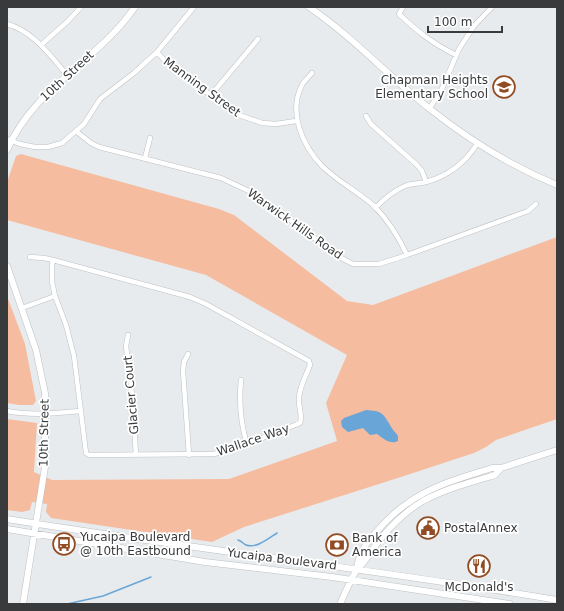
<svg xmlns="http://www.w3.org/2000/svg" width="564" height="611" viewBox="0 0 564 611" font-family="'DejaVu Sans',sans-serif">
  <style>
    .green { fill: #f5bc9f }
    .water { fill: #69a6d7 }
    .lines { fill: none; stroke-linecap: round; stroke-linejoin: round }
    .stream { stroke: #69a6d7; stroke-width: 1.5 }
    .street-casing { stroke: #bdc0c2; stroke-width: 5.5 }
    .secondary-casing { stroke: #bdc0c2; stroke-width: 7 }
    .street { stroke: #fff; stroke-width: 4.5 }
    .secondary { stroke: #fff; stroke-width: 6 }
    .labels { text-anchor: middle; dominant-baseline: central; stroke-width: 3.5; stroke-linejoin: round; paint-order: stroke }
    .street-label { font-size: 12px; fill: #393a3b; stroke: #fff }
    .poi-label { font-size: 12px; fill: #393a3b; stroke: #fff; text-anchor: start }
  </style>
  <rect width="100%" height="100%" fill="#e8ebed"/>
  <path class="green" d="M21,154L219,209L234,215L347,301L373,305L557,237V419L496,440L486,447L474,453L404,476L244,527L212,542L51,518L46,512L47,504L32,502L30,510L22,512L7,510V419L37,423L34,472L52,480L229,479L337,441L326,403L347,355L206,275L7,220V182L16,156Z
    M7,296L25,344L36,401L33,405H19L7,403Z"/>
  <path class="water" d="M366,410C382,411 383,413 390,425C392,429 396,433 398,436V441C390,445 384,439 377,434L370,435L363,428L348,432L342,427L341,421L344,418Z"/>
  <g class="lines">
    <path class="stream" d="M238,540C242,541 243,544 246,545C256,549 269,538 277,533
      M67,604L103,596L151,577"/>
    <g class="street-casing">
      <path id="street" d="M403,7L399,14C417,31 433,44 456,55
        M7,24C33,31 50,55 67,75
        M41,45L68,21L81,7
        M157,52L165,61L236,114L262,123L276,124L296,121
        M312,73C309,77 304,81 302,85C288,112 302,145 322,166C338,182 359,192 375,207C389,221 399,238 407,255
        M211,95L258,39
        M429,109L441,91L459,49L474,26L492,7
        M366,116L371,124L417,165L422,171L426,182
        M77,132L91,143L99,147L221,178L253,193L343,259L353,264H379L407,255L528,211L536,204
        M7,139L20,144L35,147H48L62,143L84,124L100,99L134,73L157,52L194,7
        M145,158L150,138
        M375,208C385,198 393,191 405,186C412,183 419,184 426,182C448,176 465,163 477,144
        M30,257L44,258L53,260L190,297L206,304L309,361L310,365C306,376 300,385 299,398C298,407 303,415 300,423L247,444L214,454L89,455L86,453L74,356L66,325L55,296L52,282V265L53,260
        M22,308L55,296
        M128,335L126,346L132,395L136,455
        M188,354L184,362L183,371L189,455
        M241,380C239,402 240,422 247,444
        M7,411C32,416 56,413 81,411"/>
    </g>
    <g class="secondary-casing">
      <path id="secondary" d="M309,7C353,37 388,76 430,109C469,140 511,166 557,185
        M7,150C35,86 98,61 135,7
        M7,266L36,350L45,393V467L23,604
        M7,519C190,549 374,569 557,600
        M7,529L205,562L332,577L510,604
        M357,569C359,552 367,542 378,530C387,520 397,510 408,503C432,485 464,477 492,468H501L557,450
        M340,604C345,593 350,581 356,571C359,567 363,564 366,559C381,536 399,515 423,501C445,489 471,482 495,475L501,468"/>
    </g>
    <use href="#street" class="street"/>
    <use href="#secondary" class="secondary"/>
  </g>
  <defs>
    <g id="school-ring" transform="scale(1.15)"><circle r="9.5" fill="#fff" stroke="#914c23" stroke-width="1.5"/><path d="M0-5L7-2L0 1L-7-2ZM-4 1L0 2.5L4 1V4Q0 6-4 4Z" fill="#914c23"/></g>
    <g id="civic-ring" transform="scale(1.15)"><circle r="9.5" fill="#fff" stroke="#914c23" stroke-width="1.5"/><path d="M-.6-6.5H3V-4.5H.6V-3L4-1V1h2V6H-6V1h2V-1L-.6-3ZM-1.2 2.5V6h2.4V2.5Z" fill="#914c23"/></g>
    <g id="bus-ring" transform="scale(1.15)"><circle r="9.5" fill="#fff" stroke="#914c23" stroke-width="1.5"/><path d="M-5-6H5V4H4V6H2V4H-2V6H-4V4H-5ZM-3.5-4V0h7V-4ZM-3.5 1.2v1.5H-2V1.2ZM2 1.2v1.5H3.5V1.2Z" fill="#914c23"/></g>
    <g id="bank-ring" transform="scale(1.15)"><circle r="9.5" fill="#fff" stroke="#914c23" stroke-width="1.5"/><path d="M-6-4H6V4H-6ZM0-2.3a2.3 2.3 0 1 0 0 4.6a2.3 2.3 0 1 0 0-4.6Z" fill="#914c23"/></g>
    <g id="restaurant-ring" transform="scale(1.15)"><circle r="9.5" fill="#fff" stroke="#914c23" stroke-width="1.5"/><path d="M-5-6h1v4h1v-4h1v4h1v-4h1v5L-1.5 .5V6h-2V.5L-5-1ZM5-6V6H3V1.5H1.5Q1.5-4 5-6Z" fill="#914c23"/></g>
  </defs>
  <g fill-rule="evenodd">
    <use href="#school-ring" x="504" y="87"/>
    <use href="#civic-ring" x="428" y="528"/>
    <use href="#bus-ring" x="64" y="544"/>
    <use href="#bank-ring" x="337" y="545"/>
    <use href="#restaurant-ring" x="479" y="566"/>
  </g>
  <g class="labels">
    <g class="street-label">
      <text transform="translate(67 76) rotate(-43)">10th Street</text>
      <text transform="translate(202 87) rotate(36)">Manning Street</text>
      <text transform="translate(295 224) rotate(35)">Warwick Hills Road</text>
      <text transform="translate(131 395) rotate(-95)">Glacier Court</text>
      <text transform="translate(44 433) rotate(-89)">10th Street</text>
      <text transform="translate(253 440) rotate(-19)">Wallace Way</text>
      <text transform="translate(282 559) rotate(7)">Yucaipa Boulevard</text>
    </g>
    <g class="poi-label">
      <text x="488" y="80" text-anchor="end">Chapman Heights<tspan x="488" dy="14">Elementary School</tspan></text>
      <text x="444" y="528">PostalAnnex</text>
      <text x="80" y="537">Yucaipa Boulevard<tspan x="80" dy="14">@ 10th Eastbound</tspan></text>
      <text x="352" y="538">Bank of<tspan x="352" dy="14">America</tspan></text>
      <text x="479" y="587" text-anchor="middle">McDonald's</text>
    </g>
  </g>
  <rect width="564" height="611" fill="none" stroke="#393a3b" stroke-width="16"/>
  <path d="M428 26v6h74v-6" fill="none" stroke="#393a3b" stroke-width="2"/>
  <text x="434" y="26" font-size="12" fill="#393a3b" stroke="#ffffff" stroke-width="3" paint-order="stroke">100 m</text>
</svg>
